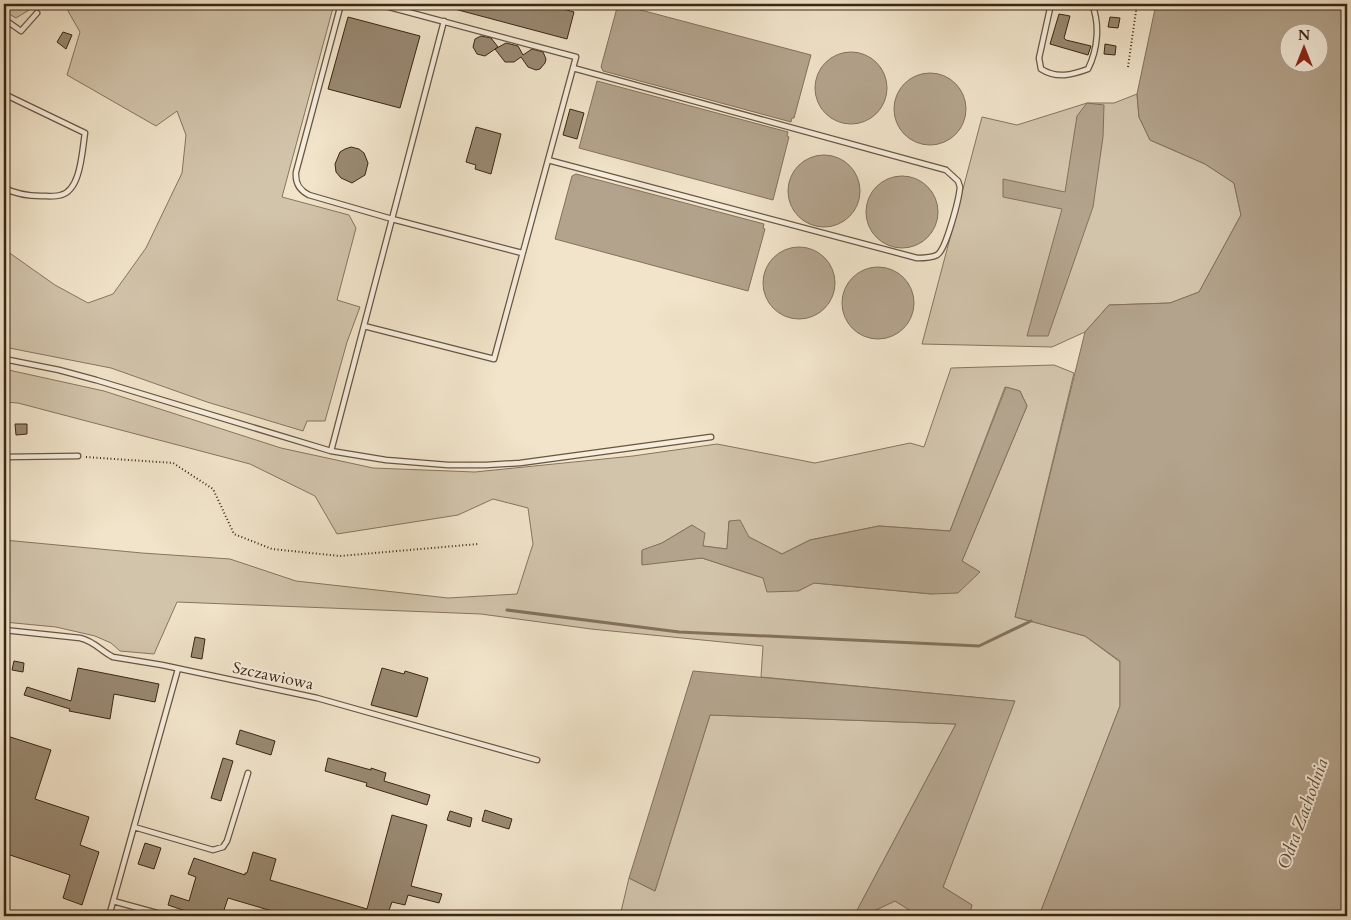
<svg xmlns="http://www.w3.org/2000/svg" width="1351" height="920" viewBox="0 0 1351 920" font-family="Cardo,serif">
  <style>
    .green { fill: #d2c4ab; stroke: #86755f; fill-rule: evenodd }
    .water { fill: #b3a38c; stroke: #83715c; fill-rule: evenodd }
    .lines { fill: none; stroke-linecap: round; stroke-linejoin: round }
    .stream { stroke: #83715c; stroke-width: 3 }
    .building { fill: #998972; stroke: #3a2613 }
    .lane-casing { stroke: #685641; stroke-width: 7 }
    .path { stroke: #3a2613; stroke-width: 2; stroke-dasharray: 1 2.5; stroke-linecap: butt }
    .lane { stroke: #f6eddd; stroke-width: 4.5 }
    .labels { text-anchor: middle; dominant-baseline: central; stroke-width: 4; stroke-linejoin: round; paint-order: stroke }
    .street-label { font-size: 16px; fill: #3a2613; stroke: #f6eddd }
    .water-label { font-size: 18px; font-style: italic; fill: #5e4c37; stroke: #f6eddd }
  </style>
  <rect width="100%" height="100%" fill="#f1e4ca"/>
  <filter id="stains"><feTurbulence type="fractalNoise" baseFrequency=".004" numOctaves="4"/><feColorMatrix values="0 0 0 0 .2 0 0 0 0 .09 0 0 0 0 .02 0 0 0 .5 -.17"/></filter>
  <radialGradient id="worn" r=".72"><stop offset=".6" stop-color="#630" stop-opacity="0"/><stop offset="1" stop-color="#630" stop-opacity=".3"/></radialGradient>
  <path class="green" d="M4,4H23L29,10L16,18L4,11Z
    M71,4H334L282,197L349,215L356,228L337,300L360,307L347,342L325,421H307L303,431L207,402L111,368L4,347V249L55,285L88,303L113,294L146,248L182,173L186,135L177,111L156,126L67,75L80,32L68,11Z
    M1137,94L1139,117L1150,140L1205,164L1234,183L1241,215L1199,292L1170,303L1109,305L1085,332L1052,347L922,344L982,117L1017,125L1087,103H1114Z
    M1054,365L1074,373L1015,617L1085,636L1120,662V706L1039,916H943L969,915L972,905L943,887L1014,701L761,677L763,646L591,629L481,614L177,602L154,654L120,651L111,643L95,636L56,627L4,622V540L142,553L230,559L296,581L448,598L517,594L533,544L528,508L493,499L458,515L337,534L315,496L250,464L18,403L4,402V369L104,391L281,448L373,468L475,472L633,456L717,444L815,463L910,443L924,447L951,368ZM1005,387L1020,391L1027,406L962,561L980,572L932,594L814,583L798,591L763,578L702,558L642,564V551L662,543L692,525L703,546L727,549L729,521L749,537L782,554L810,540L879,526L950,531Z
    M710,715L956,724L854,916H620L629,878L655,891Z
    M895,901L919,916H863Z"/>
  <path class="water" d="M618,4L811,55L794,118H792L791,122L603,71L601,67Z
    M1156,4H1347V916H1039L1120,706V661L1085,636L1015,617L1085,332L1109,305L1170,303L1199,292L1241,215L1234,183L1205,164L1150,140L1139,117L1137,94ZM1288,32H1318V62H1288Z
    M815 88a36 36 0 1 1 72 0a36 36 0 1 1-72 0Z
    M894 109a36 36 0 1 1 72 0a36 36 0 1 1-72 0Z
    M597,81L788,132L787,136L789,137L773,200L579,148Z
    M1087,103L1104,105L1103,137L1093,207L1048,336H1027L1062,209L1003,197V179L1065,192L1077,116Z
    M788 191a36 36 0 1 1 72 0a36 36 0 1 1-72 0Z
    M576,174L764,224L763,228L765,229L748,291L555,239L572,176Z
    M866 212a36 36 0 1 1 72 0a36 36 0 1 1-72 0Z
    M763 283a36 36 0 1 1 72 0a36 36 0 1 1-72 0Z
    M842 303a36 36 0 1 1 72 0a36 36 0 1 1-72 0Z
    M1006,387L1020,391L1027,406L962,561L980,572L958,593L932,594L814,583L798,591L767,592L763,578L702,558L642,565V550L662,543L692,525L705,533L703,546L727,549L729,521L740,520L749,537L782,554L810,540L879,526L950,531Z
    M693,671L1015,701L943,887L972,905L969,915L919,916L895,901L863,916H854L956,724L710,715L655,891L629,878Z"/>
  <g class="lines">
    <path class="stream" d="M507,610L679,632L979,646L1031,621"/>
  </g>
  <path class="building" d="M447,4H545L574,12L567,39L447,7Z
    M1059,14L1070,16L1064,38L1066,40L1091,46L1088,55L1050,44Z
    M348,17L420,36L400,108L328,89Z
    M1110,17L1120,18L1118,28L1108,27Z
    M63,32L72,35L66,49L57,42Z
    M481,36L491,38L498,47L485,56L477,54L473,47L475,39Z
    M506,43L518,46L523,55L532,49L543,52L546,59L545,63L540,69L536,70L528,67L521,57L514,62H505L495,49Z
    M1105,44L1116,46L1115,55L1104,54Z
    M570,109L584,113L577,139L563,135Z
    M476,127L501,134L491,174L475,169L476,165L466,162Z
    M351,147L359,149L364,153L368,163L365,175L352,183L341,178L336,172L335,164L340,152L345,149Z
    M15,424H27V434L16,435Z
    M195,637L205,639L202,659L191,657Z
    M14,661L24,663L23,672L12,670Z
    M78,668L159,684L155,702L114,694L110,719L69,711L70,709L24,695L27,687L71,701Z
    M382,668L404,674L405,671L428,678L417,717L371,705Z
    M240,730L275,741L271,755L236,744Z
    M4,735L51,750L35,799L89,817L80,845L99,852L82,905L63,898L70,875L4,853Z
    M223,758L233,761L221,801L211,798Z
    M328,758L371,770V768L386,773L384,781L430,795L427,805L366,786L367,783L325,771Z
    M485,810L512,819L509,829L482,821Z
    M450,811L472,818L470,827L447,820Z
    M392,815L427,825L411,886L442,894L439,903L408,895L405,905L392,902L387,916H289L228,898L222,916H200L168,905L171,895L189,901L196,877L188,874L194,858L245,875V873H247L253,852L276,859L270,880L367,909Z
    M145,843L161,848L154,869L138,864Z"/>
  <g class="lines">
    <g class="lane-casing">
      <path id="lane" d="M341,4L296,172C295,183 299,190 309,195L392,219L522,253
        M1051,4L1039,58L1041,69C1057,79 1072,75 1088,69C1098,49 1100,24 1092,4
        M4,19L21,31L37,13
        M4,94L85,133C82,151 81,190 61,195C55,197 47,196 41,196C28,196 16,194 4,188
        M548,160L917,258C923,258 931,258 937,255C946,250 959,199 960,187L958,181L946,170L573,68
        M364,326L494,359L576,57L378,4
        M4,359L59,370L96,380L331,451L386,460L448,465H486L520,463L711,437
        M331,451L444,21
        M4,457L78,456
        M4,630L80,638C94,641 101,651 113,657L162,665L317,698L537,760
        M134,827L213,850L223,847L227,841L248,773
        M113,901L168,916
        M109,916L178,669"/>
    </g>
    <path class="path" d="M1128,67L1137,4
      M86,457L173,463L213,489L234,534L272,549L340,556L478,544"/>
    <use href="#lane" class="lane"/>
  </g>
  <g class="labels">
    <g class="street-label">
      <text transform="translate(273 676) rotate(12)">Szczawiowa</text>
    </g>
    <g class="water-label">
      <text transform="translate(1303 814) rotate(-70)">Odra Zachodnia</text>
    </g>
  </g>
  <rect width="1351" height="920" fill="none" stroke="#f1e4ca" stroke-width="20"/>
  <rect x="5" y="5" width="1341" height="910" fill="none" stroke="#3a2613" stroke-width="2.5"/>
  <rect x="10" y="10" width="1331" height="900" fill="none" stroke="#3a2613"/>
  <g transform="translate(1304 48)"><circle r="24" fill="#f6eddd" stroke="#ab9d8c"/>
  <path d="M0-4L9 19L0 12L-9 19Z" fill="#8f2418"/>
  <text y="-8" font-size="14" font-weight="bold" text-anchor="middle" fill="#3a2613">N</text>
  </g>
  <rect width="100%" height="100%" filter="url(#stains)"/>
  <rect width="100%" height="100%" fill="url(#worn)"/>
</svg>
